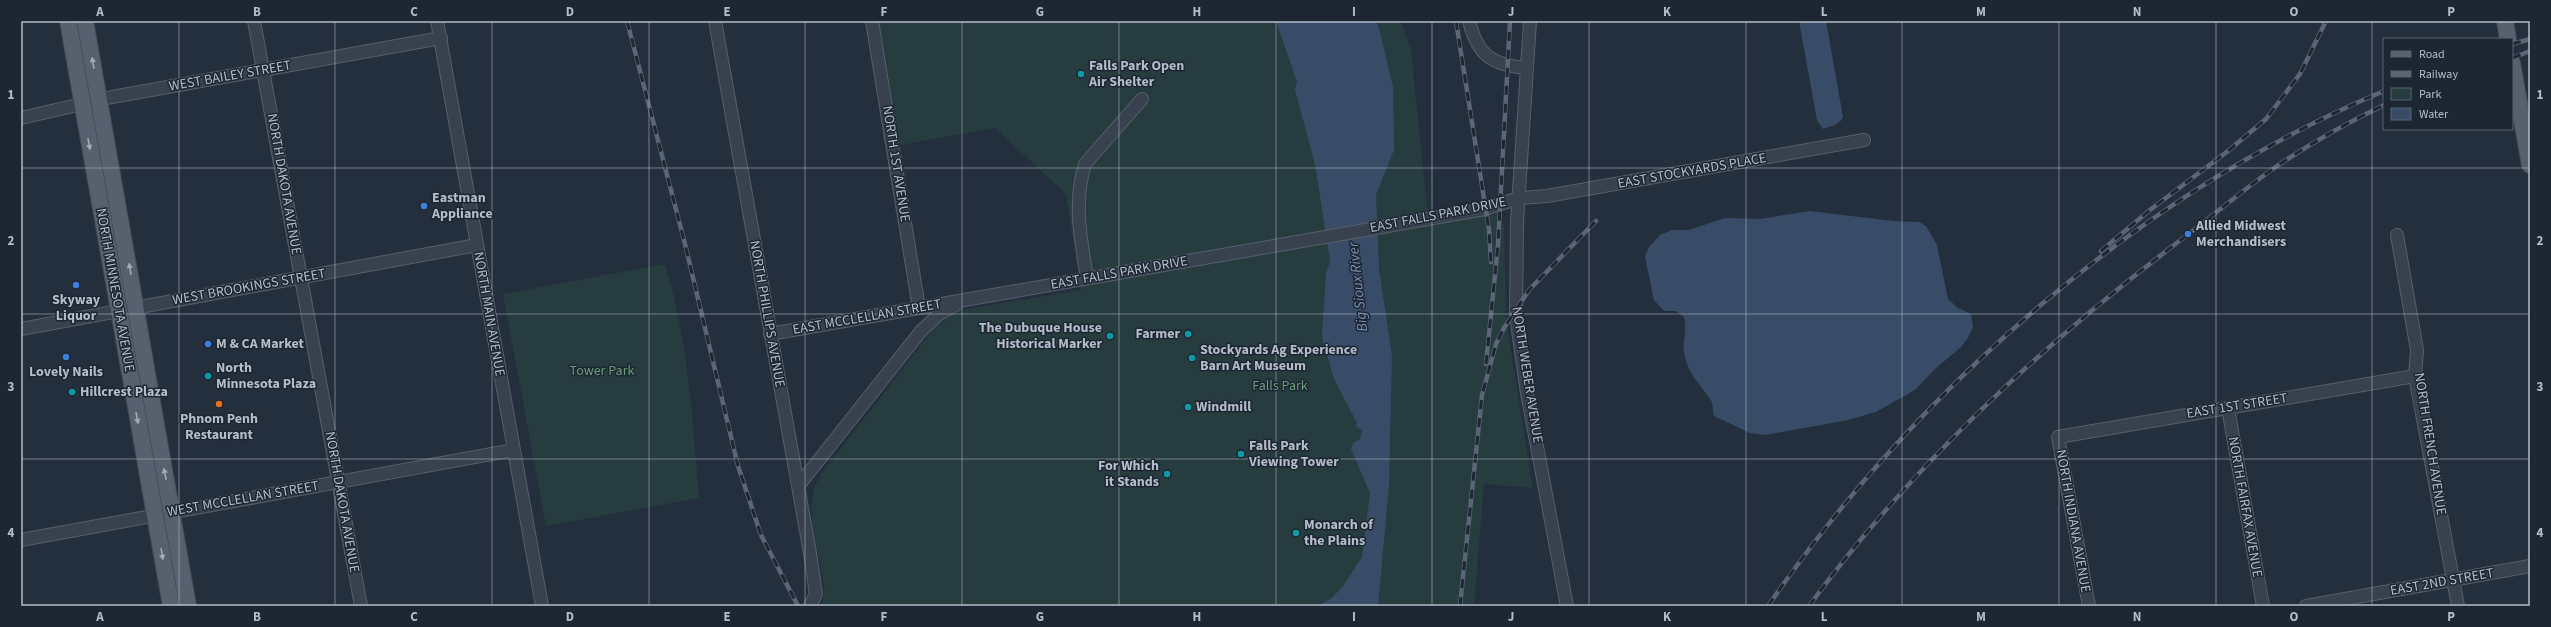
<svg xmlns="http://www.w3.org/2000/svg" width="2551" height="627" viewBox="0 0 2551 627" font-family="'Source Sans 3',sans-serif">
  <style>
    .green { fill: #263c3f }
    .water { fill: #394c67 }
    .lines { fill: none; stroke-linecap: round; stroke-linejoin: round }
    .minor-casing { stroke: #565f6c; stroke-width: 14 }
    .major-casing { stroke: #414a57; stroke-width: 18 }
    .minor { stroke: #38414e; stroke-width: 12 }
    .major { stroke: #56606e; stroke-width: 16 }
    .rail-casing { stroke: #5a6575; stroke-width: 4.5 }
    .rail { stroke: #1d2633; stroke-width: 3; stroke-dasharray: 9; stroke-linecap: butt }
    .oneway { fill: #a1aab7 }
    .grid { fill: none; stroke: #b4bcc9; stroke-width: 1; stroke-opacity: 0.55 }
    .culture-dot { fill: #0f9aa8; stroke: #1d2633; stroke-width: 1.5 }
    .shop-dot { fill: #3f7fe0; stroke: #1d2633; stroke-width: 1.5 }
    .food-dot { fill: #e8710a; stroke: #1d2633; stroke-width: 1.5 }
    .labels { text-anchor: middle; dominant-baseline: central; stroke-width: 3; stroke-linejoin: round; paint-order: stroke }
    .poi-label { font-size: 14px; font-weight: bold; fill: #b4bcc9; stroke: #1d2633; text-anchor: start }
    .street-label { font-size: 14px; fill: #b4bcc9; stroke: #1d2633 }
    .park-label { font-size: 14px; fill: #6b9a76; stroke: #1d2633 }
    .water-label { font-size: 15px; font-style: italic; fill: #7c92b1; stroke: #1d2633 }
    .neatline { fill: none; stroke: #b4bcc9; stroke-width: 1.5 }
    .grid-label { font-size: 13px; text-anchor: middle; font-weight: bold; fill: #b4bcc9 }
  </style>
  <rect width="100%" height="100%" fill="#242f3e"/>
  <path class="green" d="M879,21H1401L1411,50L1429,225L1496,214L1504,226L1506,319L1533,488L1484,484L1474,606H821C826,595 824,584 822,573C816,540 803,506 820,475L935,327L961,310L1081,290L1066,194L995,128L900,145Z
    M665,264C688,339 693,420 699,498L546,526L503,294Z"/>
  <path class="water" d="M1276,21H1373L1378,24L1393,87L1394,150L1376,195L1379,268L1392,356L1389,485L1378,606L1319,605L1332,598L1343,586L1362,557L1370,493L1351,449L1354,442L1360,439L1362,430L1356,426L1357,423L1334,379L1322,337L1326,274L1330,261L1315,164L1295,90L1297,82Z
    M1799,21H1826L1843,117C1840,125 1831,126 1823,129L1817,120Z
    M1810,211L1893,221L1919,222L1926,226L1937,245L1948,299L1958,308L1971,314L1973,327L1968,338L1960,348L1936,368L1915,390L1876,412L1848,420L1765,435L1750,433L1714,416C1712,411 1714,404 1710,399C1700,384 1689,375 1685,357C1681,343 1688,331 1684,317L1676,311H1664L1654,300L1645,257L1649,247L1660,235L1672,230H1689L1725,218L1760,219Z"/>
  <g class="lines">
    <g class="minor-casing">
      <path id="minor" d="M254,21L361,606
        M437,21L542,606
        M715,21L810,553L816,594L810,606
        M872,21L919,308
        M1469,21C1478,56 1492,65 1527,68
        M1530,21L1517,222L1516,316L1527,393L1567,606
        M21,118L112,97L441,38
        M2397,235L2417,350L2415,376L2458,606
        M1087,278C1081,241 1073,202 1085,164L1142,99
        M21,329L477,245
        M770,334L1485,209L1519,198L1547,196L1864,140
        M2228,408L2263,606
        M799,485L921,331L938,315L957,304
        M21,540L513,450
        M2089,606L2058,437L2415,376
        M2306,606L2530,566"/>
    </g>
    <g class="major-casing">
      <path id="major" d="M68,21L171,606
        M85,21L188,606
        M2505,21L2508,39
        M2512,63L2530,165"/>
    </g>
    <use href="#minor" class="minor"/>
    <use href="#major" class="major"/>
    <g class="rail-casing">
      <path id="rail" d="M627,21L685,244L738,466L761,535L798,606
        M1456,21L1489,230L1491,262
        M2512,44L2530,39
        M2512,58L2530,51
        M2101,251L2150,210L2228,151L2266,119L2300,74L2326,21
        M1486,364L1498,245L1510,21
        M1460,606L1482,395L1496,344L1504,328L1529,290L1596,221
        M1768,606C1917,389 2141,192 2384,91
        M1809,606C1913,464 2042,345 2182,239C2214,215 2244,189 2277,166C2311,143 2347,123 2384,105"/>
    </g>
    <use href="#rail" class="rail"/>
  </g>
  <defs><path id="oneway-solid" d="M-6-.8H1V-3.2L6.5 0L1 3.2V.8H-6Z"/></defs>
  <g class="oneway">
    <use href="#oneway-solid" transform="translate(93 63) rotate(-100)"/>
    <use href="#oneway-solid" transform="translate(89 144) rotate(80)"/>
    <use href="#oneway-solid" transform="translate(130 269) rotate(-100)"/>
    <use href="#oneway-solid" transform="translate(137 418) rotate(80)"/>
    <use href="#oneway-solid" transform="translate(165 474) rotate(-101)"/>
    <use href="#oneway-solid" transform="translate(162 554) rotate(80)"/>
  </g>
  <path class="grid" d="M179,21V606M335,21V606M492,21V606M649,21V606M805,21V606M962,21V606M1119,21V606M1276,21V606M1432,21V606M1589,21V606M1746,21V606M1902,21V606M2059,21V606M2216,21V606M2372,21V606M21,168H2530M21,314H2530M21,459H2530"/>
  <g class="culture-dot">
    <circle cx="1081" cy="74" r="4"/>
    <circle cx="1188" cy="334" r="4"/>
    <circle cx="1110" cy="336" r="4"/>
    <circle cx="1192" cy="358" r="4"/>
    <circle cx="208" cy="376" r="4"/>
    <circle cx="72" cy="392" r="4"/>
    <circle cx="1188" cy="407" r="4"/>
    <circle cx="1241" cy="454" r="4"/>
    <circle cx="1167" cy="474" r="4"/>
    <circle cx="1296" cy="533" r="4"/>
  </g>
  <g class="shop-dot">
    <circle cx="424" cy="206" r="4"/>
    <circle cx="2188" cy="234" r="4"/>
    <circle cx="76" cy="285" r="4"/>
    <circle cx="208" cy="344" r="4"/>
    <circle cx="66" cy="357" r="4"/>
  </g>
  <circle class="food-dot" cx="219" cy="404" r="4"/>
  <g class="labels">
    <g class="poi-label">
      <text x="1089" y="66">Falls Park Open<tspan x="1089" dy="16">Air Shelter</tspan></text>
      <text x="432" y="198">Eastman<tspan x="432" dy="16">Appliance</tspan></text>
      <text x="2196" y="226">Allied Midwest<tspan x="2196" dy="16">Merchandisers</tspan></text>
      <text x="76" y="300" text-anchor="middle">Skyway<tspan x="76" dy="16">Liquor</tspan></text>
      <text x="1102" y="328" text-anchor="end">The Dubuque House<tspan x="1102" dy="16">Historical Marker</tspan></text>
      <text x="1180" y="334" text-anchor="end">Farmer</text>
      <text x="216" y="344">M &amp; CA Market</text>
      <text x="1200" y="350">Stockyards Ag Experience<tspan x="1200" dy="16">Barn Art Museum</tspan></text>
      <text x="216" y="368">North<tspan x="216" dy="16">Minnesota Plaza</tspan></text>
      <text x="66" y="372" text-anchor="middle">Lovely Nails</text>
      <text x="80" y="392">Hillcrest Plaza</text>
      <text x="1196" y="407">Windmill</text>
      <text x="219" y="419" text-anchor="middle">Phnom Penh<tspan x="219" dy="16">Restaurant</tspan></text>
      <text x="1249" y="446">Falls Park<tspan x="1249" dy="16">Viewing Tower</tspan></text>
      <text x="1159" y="466" text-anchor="end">For Which<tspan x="1159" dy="16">it Stands</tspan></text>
      <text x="1304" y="525">Monarch of<tspan x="1304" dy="16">the Plains</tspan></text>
    </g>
    <g class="street-label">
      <text transform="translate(230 76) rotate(-10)">WEST BAILEY STREET</text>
      <text transform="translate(896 164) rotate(81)">NORTH 1ST AVENUE</text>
      <text transform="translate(1692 171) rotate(-10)">EAST STOCKYARDS PLACE</text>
      <text transform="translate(284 184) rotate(80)">NORTH DAKOTA AVENUE</text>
      <text transform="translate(1438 215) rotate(-11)">EAST FALLS PARK DRIVE</text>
      <text transform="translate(1119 273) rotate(-10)">EAST FALLS PARK DRIVE</text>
      <text transform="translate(249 287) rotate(-10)">WEST BROOKINGS STREET</text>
      <text transform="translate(115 290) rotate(80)">NORTH MINNESOTA AVENUE</text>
      <text transform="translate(489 314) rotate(80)">NORTH MAIN AVENUE</text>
      <text transform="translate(767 314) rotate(80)">NORTH PHILLIPS AVENUE</text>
      <text transform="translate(867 317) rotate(-10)">EAST MCCLELLAN STREET</text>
      <text transform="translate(1527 375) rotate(81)">NORTH WEBER AVENUE</text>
      <text transform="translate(2237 406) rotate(-9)">EAST 1ST STREET</text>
      <text transform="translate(2430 444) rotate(81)">NORTH FRENCH AVENUE</text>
      <text transform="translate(243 499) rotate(-10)">WEST MCCLELLAN STREET</text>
      <text transform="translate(342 502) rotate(80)">NORTH DAKOTA AVENUE</text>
      <text transform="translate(2245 507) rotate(80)">NORTH FAIRFAX AVENUE</text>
      <text transform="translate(2073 521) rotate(80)">NORTH INDIANA AVENUE</text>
      <text transform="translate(2442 582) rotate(-10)">EAST 2ND STREET</text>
    </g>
    <g class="park-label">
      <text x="602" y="371">Tower Park</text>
      <text x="1280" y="386">Falls Park</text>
    </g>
    <g class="water-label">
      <text transform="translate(1358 287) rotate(-96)">Big Sioux River</text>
    </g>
  </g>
  <rect width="2551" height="627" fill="none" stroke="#1d2633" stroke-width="44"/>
  <rect x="2383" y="38" width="130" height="92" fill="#1d2633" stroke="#59626f"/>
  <rect x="2391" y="51" width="20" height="6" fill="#56606e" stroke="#59626f"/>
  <text x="2419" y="58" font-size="12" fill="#b4bcc9">Road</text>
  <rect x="2391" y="71" width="20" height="6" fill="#5a6575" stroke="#59626f"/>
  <text x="2419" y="78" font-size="12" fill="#b4bcc9">Railway</text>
  <rect x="2391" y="88" width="20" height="12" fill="#263c3f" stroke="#59626f"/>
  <text x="2419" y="98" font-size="12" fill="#b4bcc9">Park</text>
  <rect x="2391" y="108" width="20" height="12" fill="#394c67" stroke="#59626f"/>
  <text x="2419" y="118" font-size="12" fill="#b4bcc9">Water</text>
  <rect x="22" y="22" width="2507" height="583" class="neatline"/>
  <g class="grid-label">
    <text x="100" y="16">A</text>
    <text x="257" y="16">B</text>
    <text x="414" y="16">C</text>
    <text x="570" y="16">D</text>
    <text x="727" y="16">E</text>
    <text x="884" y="16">F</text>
    <text x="1040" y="16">G</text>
    <text x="1197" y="16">H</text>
    <text x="1354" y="16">I</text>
    <text x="1511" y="16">J</text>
    <text x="1667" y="16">K</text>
    <text x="1824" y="16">L</text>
    <text x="1981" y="16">M</text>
    <text x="2137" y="16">N</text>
    <text x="2294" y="16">O</text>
    <text x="2451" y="16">P</text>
    <text x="11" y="99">1</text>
    <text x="2540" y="99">1</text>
    <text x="11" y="245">2</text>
    <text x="2540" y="245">2</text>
    <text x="11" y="391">3</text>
    <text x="2540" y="391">3</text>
    <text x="11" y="537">4</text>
    <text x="2540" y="537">4</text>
    <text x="100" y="621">A</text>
    <text x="257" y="621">B</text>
    <text x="414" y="621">C</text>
    <text x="570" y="621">D</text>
    <text x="727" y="621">E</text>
    <text x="884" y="621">F</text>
    <text x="1040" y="621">G</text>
    <text x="1197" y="621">H</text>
    <text x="1354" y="621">I</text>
    <text x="1511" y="621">J</text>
    <text x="1667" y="621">K</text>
    <text x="1824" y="621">L</text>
    <text x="1981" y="621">M</text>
    <text x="2137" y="621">N</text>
    <text x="2294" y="621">O</text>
    <text x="2451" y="621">P</text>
  </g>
</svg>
